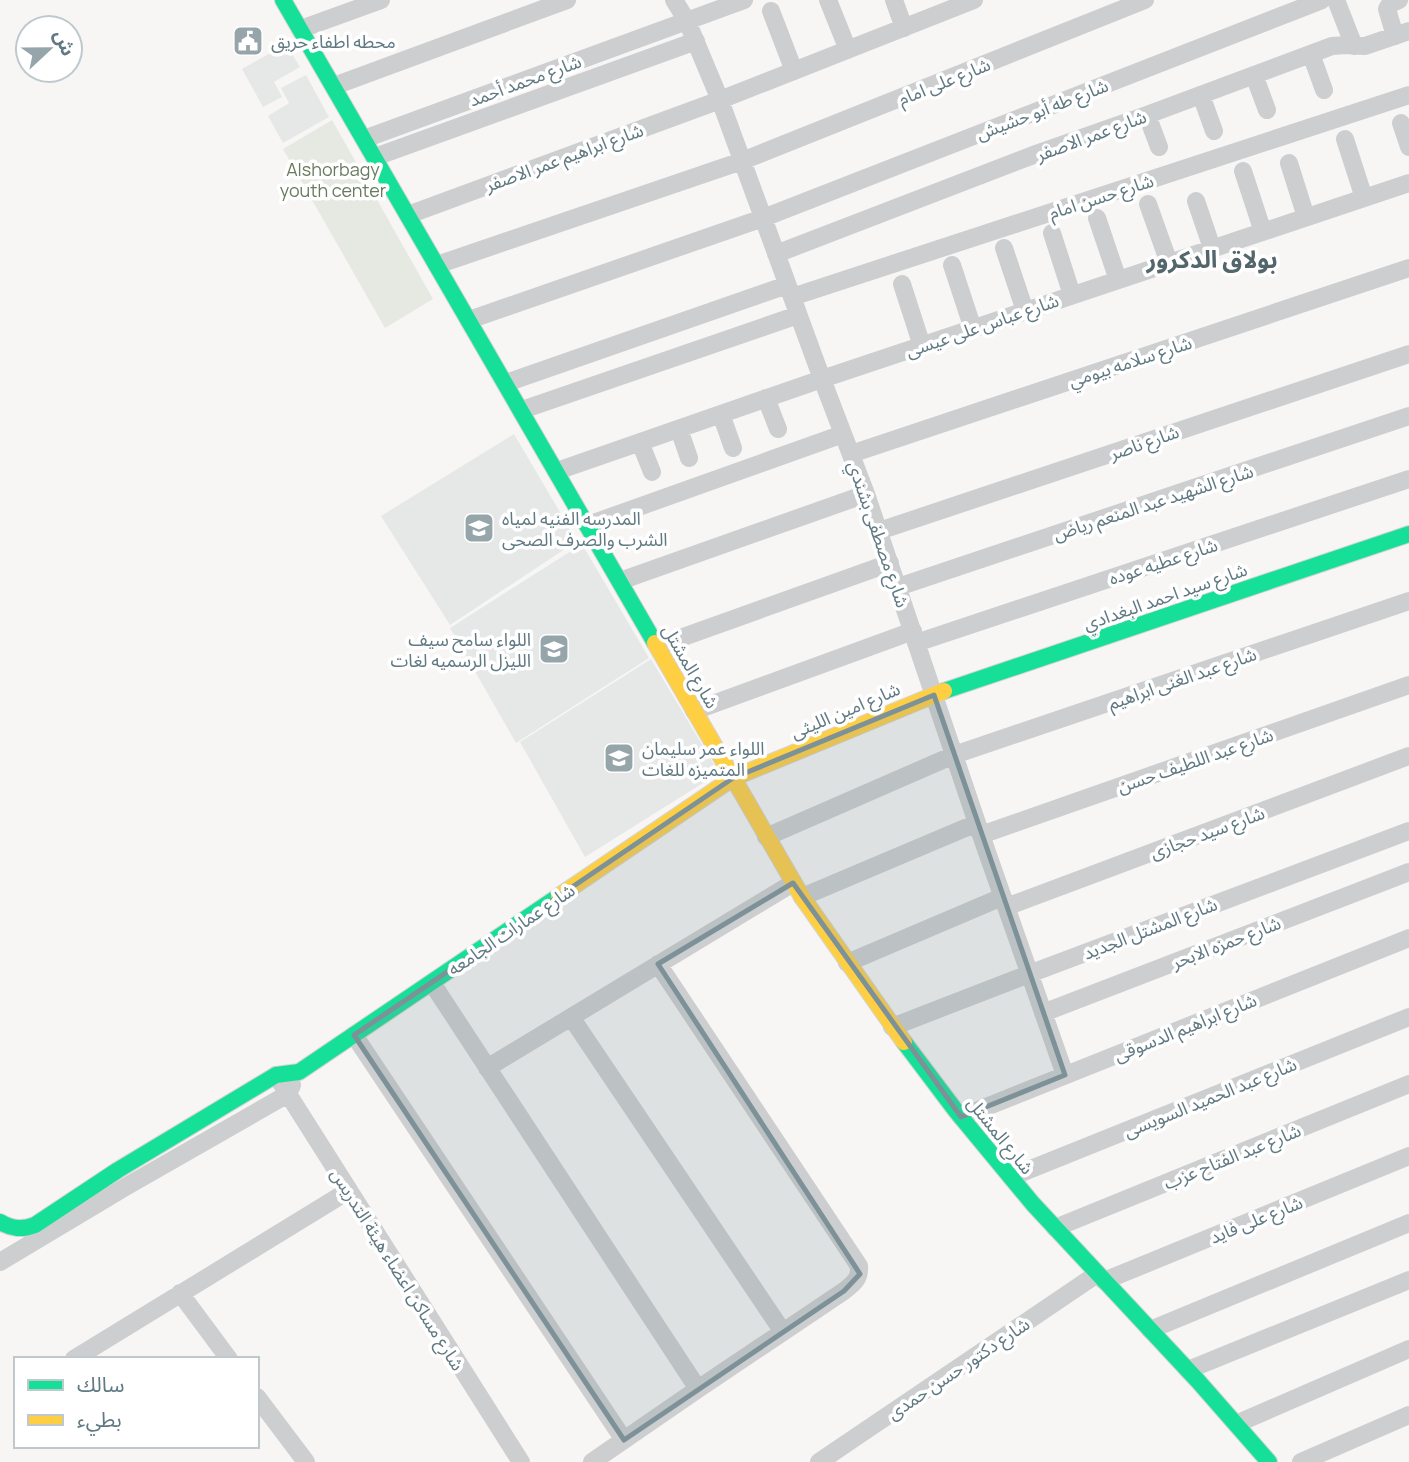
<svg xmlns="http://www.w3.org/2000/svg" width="1409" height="1462" viewBox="0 0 1409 1462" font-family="Manrope,'Noto Sans Arabic',sans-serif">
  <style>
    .built { fill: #e6e8e7 }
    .green { fill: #e6e9e2 }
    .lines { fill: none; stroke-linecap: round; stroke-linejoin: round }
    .fast-casing { stroke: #d3d4d5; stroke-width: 18 }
    .slow-casing { stroke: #d3d4d5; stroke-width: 18 }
    .street { stroke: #cccecf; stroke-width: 18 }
    .fast { stroke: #16e098; stroke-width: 16 }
    .slow { stroke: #ffcf43; stroke-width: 16 }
    .marked { fill: #7d9198; fill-opacity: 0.2; stroke: #7d9198; stroke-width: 5; stroke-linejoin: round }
    .labels { text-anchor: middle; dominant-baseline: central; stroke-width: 7; stroke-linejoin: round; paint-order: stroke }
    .poi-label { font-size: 18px; fill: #607982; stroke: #fff; text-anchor: start }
    .street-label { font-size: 18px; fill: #607982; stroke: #fff }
    .park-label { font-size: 18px; fill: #697a5f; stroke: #fff }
    .district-label { font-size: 24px; font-weight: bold; fill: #52666c; stroke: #fff }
  </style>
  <rect width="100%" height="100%" fill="#f7f6f5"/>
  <path class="built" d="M286,44L300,67L274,82L282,97L263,107L242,69Z
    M306,75L329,117L283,143L268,116L289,103L281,88Z
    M514,434L577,541L450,625L381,516Z
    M582,544L649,658L516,743L450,628Z
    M651,659L719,773L585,857L520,742Z"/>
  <path class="green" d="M332,120L433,299L385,328L283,149Z"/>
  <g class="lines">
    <g class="fast-casing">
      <path id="fast" d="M283,0L655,643
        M944,691L1409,534
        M904,1042L956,1111L1033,1204L1198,1381L1269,1462
        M0,1222C12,1229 22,1230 35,1225L118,1170L276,1075L299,1072L559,896"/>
    </g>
    <g class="slow-casing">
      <path id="slow" d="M655,643L802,897L904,1042
        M559,896L733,778L944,691"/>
    </g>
    <path class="street" d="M674,0L687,21L720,100L822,379L866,494L981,835L1065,1075
      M828,0L848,50
      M894,0L904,28
      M1336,0L1354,46
      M771,11L794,71
      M301,29L381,0
      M1395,36L1387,9L1390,4L1399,0
      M1311,54L1324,90
      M1254,75L1267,110
      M334,86L567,0
      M1201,95L1214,131
      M1147,115L1159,147
      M1401,123L1409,147
      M364,139L744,0
      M1345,139L1364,198
      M375,157L696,41
      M1289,163L1306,217
      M1243,171L1263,232
      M1196,201L1212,248
      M1148,204L1169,263
      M408,215L720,100L974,0
      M1097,218L1118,280
      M1052,233L1072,295
      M1004,248L1025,311
      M776,254L1036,154L1147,115L1332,46L1347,45L1365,46L1409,31
      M437,265L742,161L1145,0
      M952,265L973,329
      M902,284L922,346
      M792,297L1409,95
      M469,320L763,218L1322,0
      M506,383L787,285
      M766,398L778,429
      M522,410L798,315
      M721,414L733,448
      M679,429L689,458
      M640,442L652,472
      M851,454L1409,268
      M557,471L822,379L1409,183
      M588,525L843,434
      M879,531L1409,354
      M620,581L866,494
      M898,587L1409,416
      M916,643L1409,479
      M658,646L890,563
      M694,711L913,631
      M981,835L1409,685
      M766,837L954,755L1409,601
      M802,897L977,823
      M1006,907L1409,756
      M847,963L1002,897
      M432,983L698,1389
      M1043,1013L1409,872
      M571,1017L783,1332
      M892,1027L1029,974L1409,831
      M354,1035L624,1440
      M487,1068L793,883
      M276,1075L521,1462
      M961,1117L1409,938
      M1011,1177L1409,1017
      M1055,1228L1409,1084
      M0,1262L127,1186L288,1094L292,1085
      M1104,1281L1409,1156
      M180,1293L229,1359
      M1150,1330L1409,1223
      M74,1359L348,1191
      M1188,1370L1409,1280
      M257,1397L306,1462
      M1236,1424L1409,1349
      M592,1462L698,1389L844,1291C854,1283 860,1279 859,1266L658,964
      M819,1462L1097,1274
      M1301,1462L1409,1415"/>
    <use href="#fast" class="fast"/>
    <use href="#slow" class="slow"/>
  </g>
  <path class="marked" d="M934,695L1065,1075L961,1117L793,883L658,964L860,1274L844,1291L624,1440L354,1035L733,778Z"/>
  <defs>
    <g id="civic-square" transform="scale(1.575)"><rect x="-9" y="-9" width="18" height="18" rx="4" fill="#95a5aa" stroke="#fff"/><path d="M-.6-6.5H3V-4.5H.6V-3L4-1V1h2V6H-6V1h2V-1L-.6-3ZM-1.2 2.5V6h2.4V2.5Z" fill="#fff"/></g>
    <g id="school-square" transform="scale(1.575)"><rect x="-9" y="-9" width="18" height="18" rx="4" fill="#95a5aa" stroke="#fff"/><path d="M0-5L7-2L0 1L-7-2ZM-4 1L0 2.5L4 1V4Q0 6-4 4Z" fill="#fff"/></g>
  </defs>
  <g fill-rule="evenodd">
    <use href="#civic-square" x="248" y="41"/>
    <use href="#school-square" x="479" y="528"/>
    <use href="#school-square" x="554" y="649"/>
    <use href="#school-square" x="619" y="758"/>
  </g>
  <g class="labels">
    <g class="poi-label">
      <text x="271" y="41">محطه اطفاء حريق</text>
      <text x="502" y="518">المدرسه الفنيه لمياه<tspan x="502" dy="21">الشرب والصرف الصحى</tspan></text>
      <text x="531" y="639" text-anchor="end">اللواء سامح سيف<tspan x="531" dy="21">الليزل الرسميه لغات</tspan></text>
      <text x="642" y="748">اللواء عمر سليمان<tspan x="642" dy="21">المتميزه للغات</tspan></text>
    </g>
    <g class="street-label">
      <text transform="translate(525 80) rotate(-20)">شارع محمد أحمد</text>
      <text transform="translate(944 81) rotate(-22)">شارع على امام</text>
      <text transform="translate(1042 109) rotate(-21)">شارع طه أبو حشيش</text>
      <text transform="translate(1091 135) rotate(-20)">شارع عمر الاصفر</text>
      <text transform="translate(564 157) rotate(-20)">شارع ابراهيم عمر الاصفر</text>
      <text transform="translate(1101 196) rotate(-18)">شارع حسن امام</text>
      <text transform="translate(982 325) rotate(-19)">شارع عباس على عيسى</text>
      <text transform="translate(1130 361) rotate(-18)">شارع سلامه بيومي</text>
      <text transform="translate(1144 442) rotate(-19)">شارع ناصر</text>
      <text transform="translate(1153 502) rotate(-18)">شارع الشهيد عبد المنعم رياض</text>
      <text transform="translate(879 534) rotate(71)">شارع مصطفى بشندي</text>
      <text transform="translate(1163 561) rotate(-18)">شارع عطيه عوده</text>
      <text transform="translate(1165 596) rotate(-19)">شارع سيد احمد البغدادي</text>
      <text transform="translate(691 666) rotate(60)">شارع المشتل</text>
      <text transform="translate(1182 678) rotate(-19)">شارع عبد الغنى ابراهيم</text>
      <text transform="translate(845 710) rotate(-23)">شارع امين الليثى</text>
      <text transform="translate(1195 760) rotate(-19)">شارع عبد اللطيف حسن</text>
      <text transform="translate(1207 832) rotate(-20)">شارع سيد حجازى</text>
      <text transform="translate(1150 928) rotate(-21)">شارع المشتل الجديد</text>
      <text transform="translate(511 929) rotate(-34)">شارع عمارات الجامعه</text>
      <text transform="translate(1226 942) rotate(-21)">شارع حمزه الابحر</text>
      <text transform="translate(1185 1027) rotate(-22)">شارع ابراهيم الدسوقى</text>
      <text transform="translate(1210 1097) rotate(-22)">شارع عبد الحميد السويسى</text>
      <text transform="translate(1001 1135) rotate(51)">شارع المشتل</text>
      <text transform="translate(1232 1156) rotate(-22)">شارع عبد الفتاح عزب</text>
      <text transform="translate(1256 1219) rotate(-22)">شارع على فايد</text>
      <text transform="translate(398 1269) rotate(58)">شارع مساكن اعضاء هيئة التدريس</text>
      <text transform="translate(958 1368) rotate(-34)">شارع دكتور حسن حمدى</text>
    </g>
    <g class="park-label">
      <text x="333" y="169">Alshorbagy<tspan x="333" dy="21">youth center</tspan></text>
    </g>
    <g class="district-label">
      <text x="1212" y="258">بولاق الدكرور</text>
    </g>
  </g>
  <rect x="14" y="1357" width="245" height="91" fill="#ffffff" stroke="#bfc9cd" stroke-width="2"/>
  <rect x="28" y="1380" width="35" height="10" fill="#16e098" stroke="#bfc9cd" stroke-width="2"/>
  <text x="77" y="1392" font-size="21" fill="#607982">سالك</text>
  <rect x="28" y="1415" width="35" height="10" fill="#ffcf43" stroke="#bfc9cd" stroke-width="2"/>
  <text x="77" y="1427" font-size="21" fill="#607982">بطيء</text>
  <g transform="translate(49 49) rotate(68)"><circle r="33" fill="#ffffff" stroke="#bfc9cd" stroke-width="2"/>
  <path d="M0-5L12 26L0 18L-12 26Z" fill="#95a5aa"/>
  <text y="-10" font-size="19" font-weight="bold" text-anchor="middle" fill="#607982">ش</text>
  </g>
</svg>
